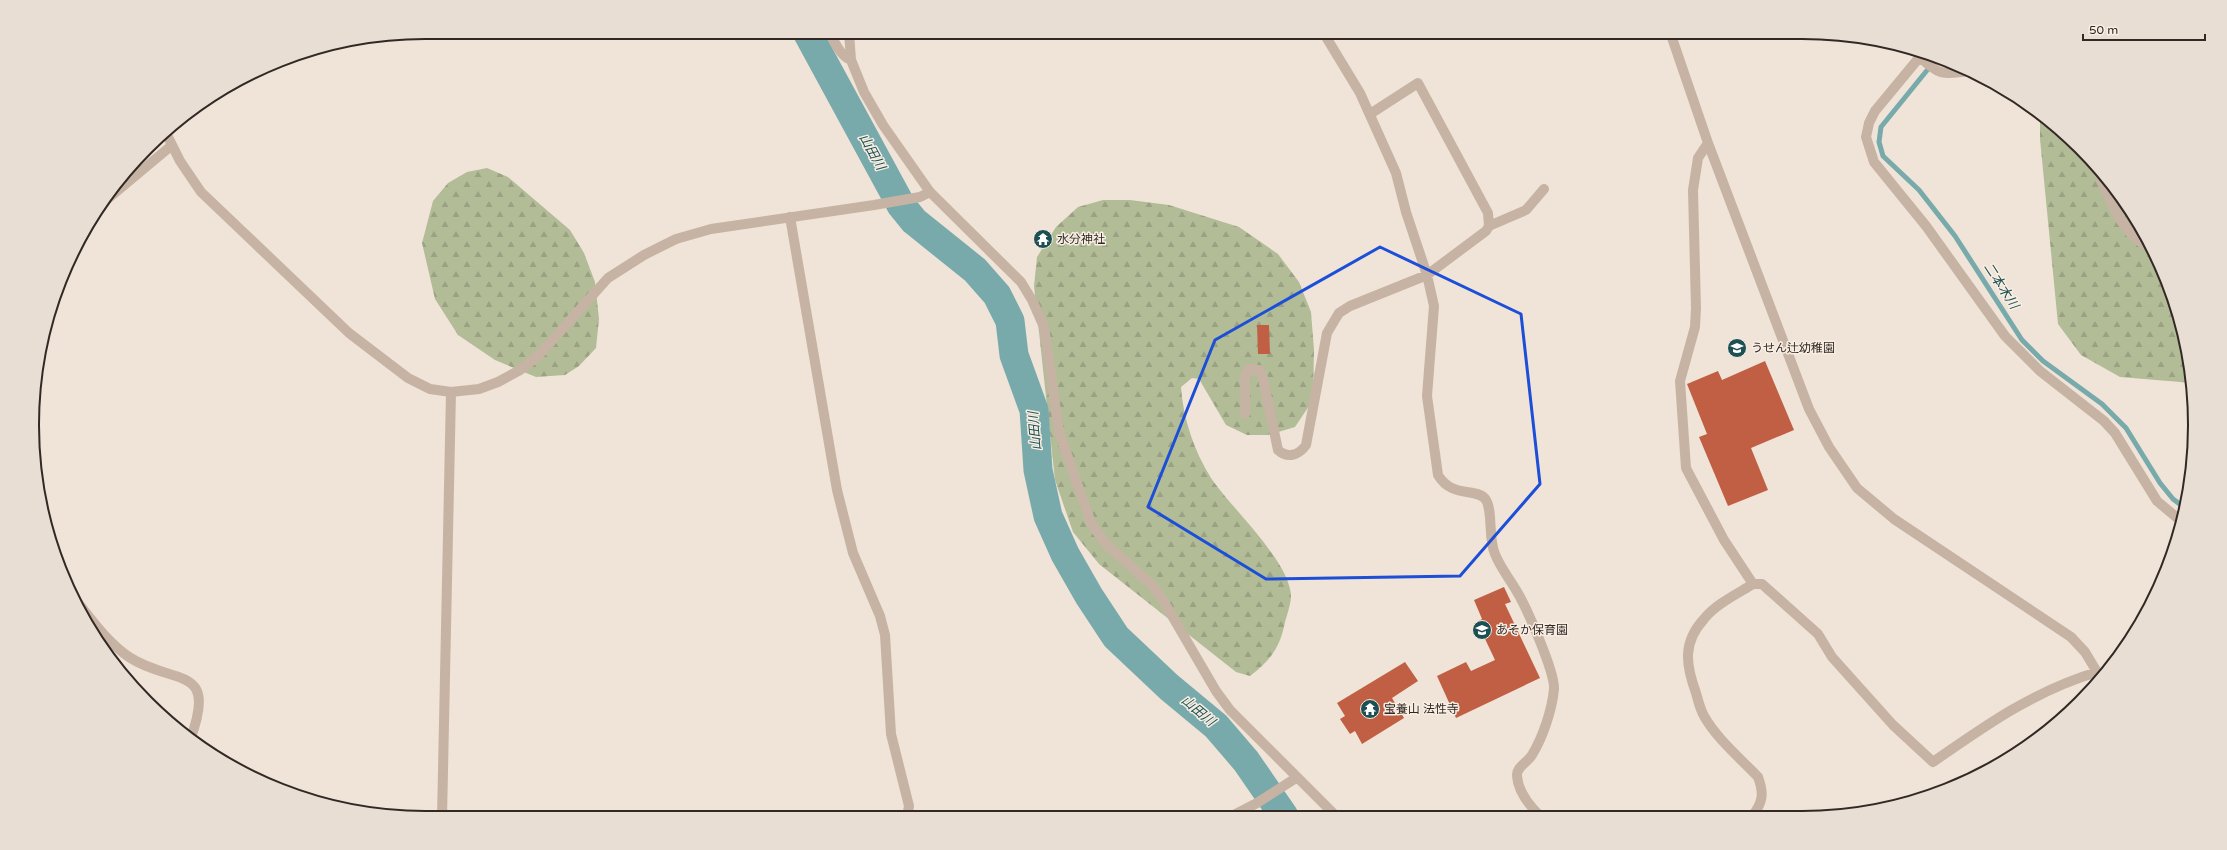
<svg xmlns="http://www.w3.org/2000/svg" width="2227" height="850" viewBox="0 0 2227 850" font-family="'Varela Round','Noto Sans JP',sans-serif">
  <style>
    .forest { fill: url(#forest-firs) }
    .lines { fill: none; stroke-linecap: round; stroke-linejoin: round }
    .stream { stroke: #78aaab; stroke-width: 5 }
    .river { stroke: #78aaab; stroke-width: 29 }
    .building { fill: #c15f44 }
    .minor { stroke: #c7b3a4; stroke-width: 10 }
    .tertiary { stroke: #c7b3a4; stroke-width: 10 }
    .marked { fill: none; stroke: #1d4ed8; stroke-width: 3; stroke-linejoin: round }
    .labels { text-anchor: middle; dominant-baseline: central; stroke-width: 3; stroke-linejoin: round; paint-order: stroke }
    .poi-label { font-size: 12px; fill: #322925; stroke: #f8eee3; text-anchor: start }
    .water-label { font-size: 13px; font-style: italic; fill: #1d5052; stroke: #f8eee3 }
    .rim { fill: none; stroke: #322925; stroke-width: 2 }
  </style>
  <defs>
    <pattern id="forest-firs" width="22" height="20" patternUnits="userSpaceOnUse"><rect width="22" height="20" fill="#b2bd98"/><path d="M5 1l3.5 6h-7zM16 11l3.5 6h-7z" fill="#9aa283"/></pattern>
  </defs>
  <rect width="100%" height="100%" fill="#efe4d7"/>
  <path class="forest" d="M2040,112L2098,166L2142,229L2174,299L2192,374V383L2120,377L2081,355L2058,324L2040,139Z
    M487,168L508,177L570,230L584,253L595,282L599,319L596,348L579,366L565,375L536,377L495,360L458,335L435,299L422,243L433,201L448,183L467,172Z
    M1103,200H1130L1169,205L1239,227L1278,254L1299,282L1311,312L1314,350L1313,400L1295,427L1268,435H1247L1226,425L1199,379L1192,378L1181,387C1183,418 1194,451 1211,478C1231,508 1292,563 1291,598C1290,606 1287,615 1285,622C1280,648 1270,661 1250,676L1236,672L1099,564L1073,532L1055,480L1034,286L1037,257L1056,227L1078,207Z"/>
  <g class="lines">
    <path class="stream" d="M1937,58L1881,127L1879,142L1883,156L1919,190L1955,236L2022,340L2043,361L2102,404L2126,428L2160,483L2173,499L2185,508"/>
    <path class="river" d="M807,32L901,205L914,221L975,270L997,295L1010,321L1014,355L1034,410L1038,470L1048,516L1065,554L1089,596L1116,637L1169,687L1216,726L1246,761L1284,816"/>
  </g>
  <path class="building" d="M1257,325H1269L1270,354H1258Z
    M1765,361L1794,430L1751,448L1768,490L1728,506L1699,437L1707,434L1687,384L1718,371L1722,380Z
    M1504,587L1511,602L1505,604L1540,678L1456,718L1437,676L1466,662L1471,671L1495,660L1477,622L1482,619L1474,600Z
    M1405,662L1418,681L1392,698L1404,718L1362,744L1355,731L1350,734L1340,719L1345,716L1337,703Z"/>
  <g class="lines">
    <path class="minor" d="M829,32C835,42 840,56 851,60
      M849,32L851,60L864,92L883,125L930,192L1021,282L1032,300L1044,327L1059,432L1091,523L1106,544L1153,586L1164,602L1216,691L1230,710L1336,816
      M1323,32L1360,93L1396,173L1406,212L1427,275L1434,306L1427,396L1438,475C1452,499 1478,487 1486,500C1493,511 1488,539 1495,554C1500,567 1509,578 1516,590C1526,606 1555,672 1554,689C1552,710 1543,737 1532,755C1528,762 1516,767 1517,776C1518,791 1529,805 1539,815
      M1670,32L1708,143L1809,409L1829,447L1857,488L1894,519L2071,637L2085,652L2100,677
      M1923,53L1875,111L1869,123L1866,137L1874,162L1926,226L2005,336L2040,371L2104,421L2115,433L2157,501L2182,522
      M1920,57C1940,77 1945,74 1971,71
      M1708,143L1698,158L1693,190L1696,308L1695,327L1680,381L1686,468L1724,540L1753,584C1737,594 1716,604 1704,619C1682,643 1686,665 1696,693C1698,700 1700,709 1704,716C1717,739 1740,758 1758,777C1764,793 1763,802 1753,815
      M2094,163C2106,189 2121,238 2151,247
      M104,202L171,146
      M790,217L837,490L853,553L880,616L885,635L891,734L909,806L907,817
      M1489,226L1526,210L1544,189
      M1245,414V377L1249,369L1259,370L1262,374L1278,450C1288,459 1299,455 1306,445L1327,333L1339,313L1350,306L1427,275L1486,231L1489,226L1488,213L1418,83L1370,114
      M1753,584H1762L1818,634L1832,657L1893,725L1933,762C1986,725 2034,691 2097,672
      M75,599C92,620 107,642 129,657C173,686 219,663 190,740
      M1232,816L1257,803L1296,778
      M442,818L451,392"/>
    <path class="tertiary" d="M165,131L180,161L201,192L349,333L408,378L430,389L451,392L479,389L498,382L520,370L539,355L608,278L644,255L676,239L711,229L874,205L920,197L930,192"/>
  </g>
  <path class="marked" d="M1380,247L1521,314L1540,484L1460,576L1266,579L1148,507L1215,340Z"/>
  <defs>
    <g id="temple-disc" transform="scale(1)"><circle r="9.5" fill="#1d5052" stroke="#f8eee3"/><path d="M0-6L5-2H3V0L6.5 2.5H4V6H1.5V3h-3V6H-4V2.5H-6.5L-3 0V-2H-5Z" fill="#fff"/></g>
    <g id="school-disc" transform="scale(1)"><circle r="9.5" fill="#1d5052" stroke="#f8eee3"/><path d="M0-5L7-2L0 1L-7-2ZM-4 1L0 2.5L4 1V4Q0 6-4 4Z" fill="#fff"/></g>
  </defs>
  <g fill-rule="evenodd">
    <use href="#temple-disc" x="1043" y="239"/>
    <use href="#school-disc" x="1737" y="348"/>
    <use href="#school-disc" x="1482" y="630"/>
    <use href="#temple-disc" x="1370" y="709"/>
  </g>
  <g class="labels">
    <g class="poi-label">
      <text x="1057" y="239">水分神社</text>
      <text x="1751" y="348">うせん辻幼稚園</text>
      <text x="1496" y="630">あそか保育園</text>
      <text x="1384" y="709">宝養山 法性寺</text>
    </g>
    <g class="water-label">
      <text transform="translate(872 152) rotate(61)">山田川</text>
      <text transform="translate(2001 286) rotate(57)">二本木川</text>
      <text transform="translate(1035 431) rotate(-95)">山田川</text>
      <text transform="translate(1198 711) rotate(40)">山田川</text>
    </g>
  </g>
  <path d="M0 0H2227V850H0ZM425 39H1802A386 386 0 0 1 2188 425V425A386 386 0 0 1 1802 811H425A386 386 0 0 1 39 425V425A386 386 0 0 1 425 39Z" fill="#e8ded4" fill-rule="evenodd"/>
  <path class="rim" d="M425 39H1802A386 386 0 0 1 2188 425V425A386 386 0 0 1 1802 811H425A386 386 0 0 1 39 425V425A386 386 0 0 1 425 39Z"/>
  <path d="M2083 34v6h122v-6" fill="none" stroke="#322925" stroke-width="2"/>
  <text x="2089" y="34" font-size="12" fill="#322925" stroke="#f8eee3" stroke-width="3" paint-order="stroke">50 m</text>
</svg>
